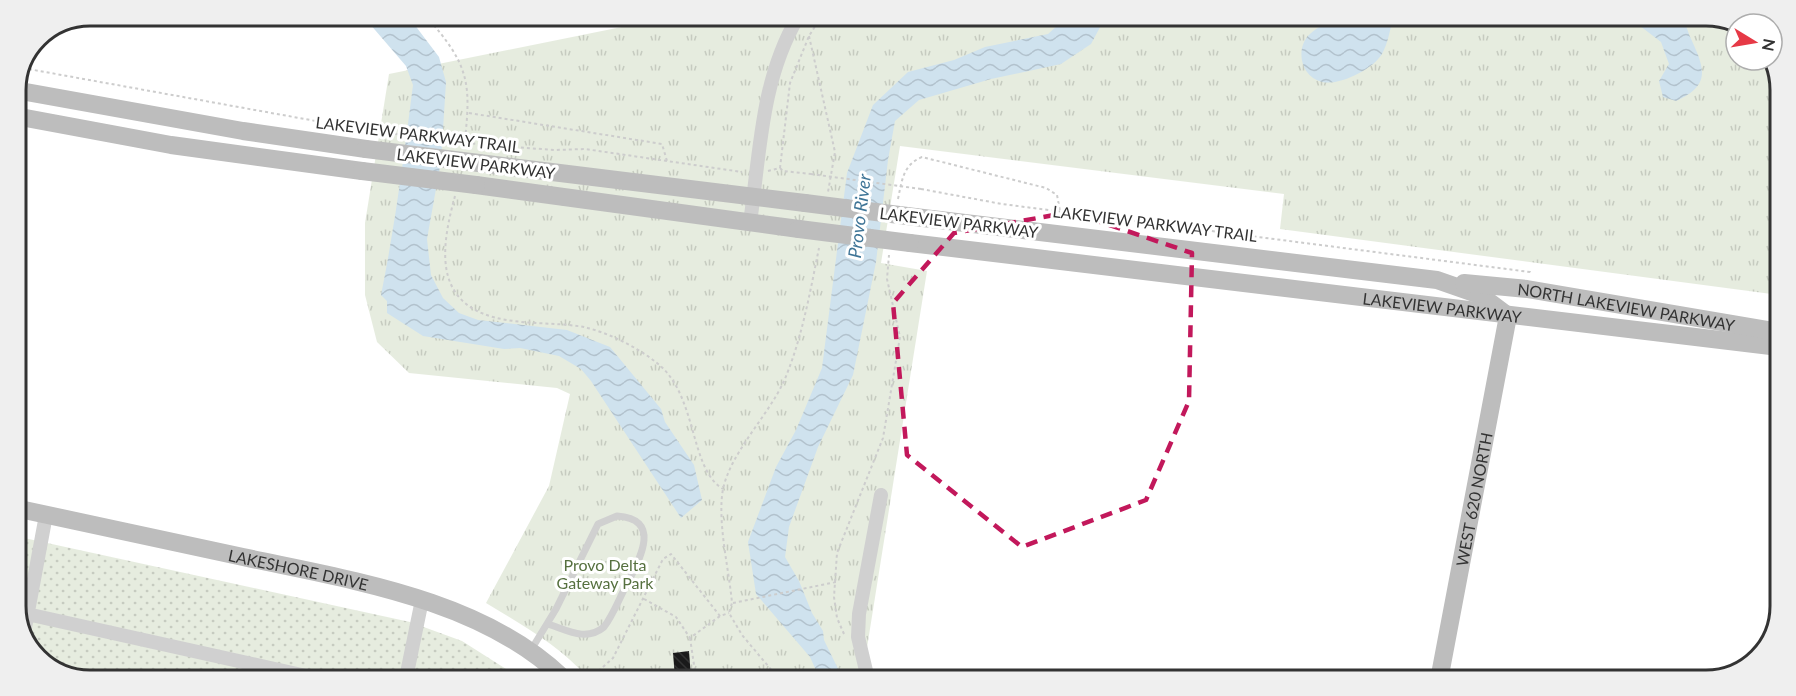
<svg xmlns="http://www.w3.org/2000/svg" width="1796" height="696" viewBox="0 0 1796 696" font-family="Lato,sans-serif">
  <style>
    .grass { fill: url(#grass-dots) }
    .park { fill: url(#park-tufts) }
    .water { fill: url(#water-waves) }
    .building { fill: url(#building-back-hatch) }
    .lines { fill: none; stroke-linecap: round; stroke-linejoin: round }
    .path { stroke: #cdcdcd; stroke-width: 2; stroke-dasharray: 3 3; stroke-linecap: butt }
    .lane { stroke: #d0d0d0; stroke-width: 7 }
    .street { stroke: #d0d0d0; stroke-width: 14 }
    .secondary { stroke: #bdbdbd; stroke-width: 18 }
    .path-bridge { stroke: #cdcdcd; stroke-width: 2; stroke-dasharray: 3 3; stroke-linecap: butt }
    .secondary-bridge { stroke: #bdbdbd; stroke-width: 18 }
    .marked { fill: none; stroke: #c2185b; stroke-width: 4.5; stroke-dasharray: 12 8; stroke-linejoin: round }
    .labels { text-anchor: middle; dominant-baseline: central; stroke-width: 6; stroke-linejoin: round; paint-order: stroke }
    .street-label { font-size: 16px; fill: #333; stroke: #fff }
    .park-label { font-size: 16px; fill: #56703f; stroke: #fff }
    .water-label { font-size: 18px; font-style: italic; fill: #3f7597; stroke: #fff }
    .rim { fill: none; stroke: #333; stroke-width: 3 }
  </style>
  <defs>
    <pattern id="grass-dots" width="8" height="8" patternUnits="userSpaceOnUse" patternTransform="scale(1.5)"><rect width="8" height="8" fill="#e6ecdf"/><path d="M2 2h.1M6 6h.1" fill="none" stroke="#c6cbc0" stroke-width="1.8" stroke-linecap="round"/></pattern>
    <pattern id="park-tufts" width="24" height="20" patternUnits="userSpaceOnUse" patternTransform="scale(1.5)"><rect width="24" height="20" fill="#e6ecdf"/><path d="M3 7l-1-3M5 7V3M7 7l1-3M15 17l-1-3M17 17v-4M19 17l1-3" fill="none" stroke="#c6cbc0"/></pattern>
    <pattern id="water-waves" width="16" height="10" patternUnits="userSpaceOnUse" patternTransform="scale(1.5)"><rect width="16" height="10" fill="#cfe2ee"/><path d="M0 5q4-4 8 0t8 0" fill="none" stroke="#b2c2cd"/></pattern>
    <pattern id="building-back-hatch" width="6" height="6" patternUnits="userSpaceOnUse" patternTransform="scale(1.5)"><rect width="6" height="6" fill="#1a1a1a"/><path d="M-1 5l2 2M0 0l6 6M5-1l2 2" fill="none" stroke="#333"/></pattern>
  </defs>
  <rect width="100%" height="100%" fill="#fff"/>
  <path class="grass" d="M15,536L410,622L462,641L520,678L66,677L31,652L15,611Z"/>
  <path class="park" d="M676,16L1730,19L1737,24L1736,60H1771L1781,85L1779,295L1280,229L1284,194L900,146L881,263L927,271L862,679L588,678C560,646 522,625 486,603L549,486L570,394L557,388L409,373L377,342L365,295V223L389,74Z"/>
  <path class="water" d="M363,16H408L439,57L446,82L441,161L427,239L431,275L443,298L459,313L478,320L567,330L610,347L661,409L665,422L694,465L702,500L681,518L591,381L581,369L559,356L520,348L504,349L423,336L387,313V301L381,295C395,226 404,156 413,85L406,66Z
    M1067,17L1105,18L1091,44L1061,64L991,79L919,100L895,121L888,160L876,262L853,375L818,447L789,527L785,557L799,581L812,613L823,631L824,640L843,679H820L810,657L756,594L748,542L776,467L796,430L822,368L847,173L873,105L908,72L954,60L985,47L1048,34Z
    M1339,18H1393C1390,30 1388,43 1382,54C1373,69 1340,86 1322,82C1300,76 1295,48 1310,34C1318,26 1330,23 1339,18Z
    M1631,19H1683C1687,26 1688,34 1692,41C1706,71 1709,86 1676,101L1663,97L1659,81L1669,64L1661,42Z"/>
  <path class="building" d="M689,651L691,677L675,678L673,653Z"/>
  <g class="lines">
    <path class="path" d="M426,16C469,65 472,82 464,147
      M809,36L835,152L828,192
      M23,68L371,131
      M469,113L662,144L667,161
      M485,145L555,150L585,149L742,172
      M780,168L790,83L809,36L821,17
      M780,168L783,171L811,174
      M768,171L780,168
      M921,189L1002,204L1530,272V274
      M455,196C442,244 432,300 493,317C522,325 555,322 584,327C609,333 637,347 657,363C698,395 689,469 723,489
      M898,199C902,180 903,165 922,157L1046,188L1057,195L1060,211
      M644,599L676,617L690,638L720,616L729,613
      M733,603L836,582
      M844,634L837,618L834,597L837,553L883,438L900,337L887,279L889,255
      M690,638L696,678
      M594,675L613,658L663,559L671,554L720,616
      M779,679L742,635L729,613L732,603C729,569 717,522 723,489C731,452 768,416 784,381C802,339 810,292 819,248"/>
    <path class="lane" d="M531,650L556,609L598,524L617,516C664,519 638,562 626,586C619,599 613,615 604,627C586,642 567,630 548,624"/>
    <path class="street" d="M750,223C760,153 761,79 798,17
      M27,614L315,678
      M24,633L46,515
      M406,678L422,600
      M868,679L858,637L859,614L881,495"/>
    <g class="secondary">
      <path d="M15,90L243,131L366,149"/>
      <path d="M15,116L171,145L362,171"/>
      <path d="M479,163L805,203"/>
      <path d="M476,185L799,229"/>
      <path d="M915,217L1437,280L1480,295L1508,316"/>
      <path id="s1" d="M910,243L1779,347"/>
      <path id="s2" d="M1464,283L1527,289L1779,332"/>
      <path id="s3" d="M15,508C91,524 167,541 243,557C350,580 481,599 563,678"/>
      <path id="s4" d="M1439,680L1508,316"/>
    </g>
    <path class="path-bridge" d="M371,131L485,145
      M811,174L921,189"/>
    <path class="secondary-bridge" d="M366,149L479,163
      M362,171L476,185
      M805,203L915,217
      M799,229L910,243"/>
  </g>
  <path class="marked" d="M1071,212L1192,253L1189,401L1146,500L1022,547L907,455L893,303L954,233Z"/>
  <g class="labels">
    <g class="street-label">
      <text transform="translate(418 134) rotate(7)">LAKEVIEW PARKWAY TRAIL</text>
      <text transform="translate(476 163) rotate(7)">LAKEVIEW PARKWAY</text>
      <text transform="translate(959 222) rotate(7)">LAKEVIEW PARKWAY</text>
      <text transform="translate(1155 223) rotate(7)">LAKEVIEW PARKWAY TRAIL</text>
      <text stroke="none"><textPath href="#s1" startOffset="536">LAKEVIEW PARKWAY</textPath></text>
      <text stroke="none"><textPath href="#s2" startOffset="164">NORTH LAKEVIEW PARKWAY</textPath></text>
      <text stroke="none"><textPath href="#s4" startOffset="184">WEST 620 NORTH</textPath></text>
      <text stroke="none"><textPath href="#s3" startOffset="290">LAKESHORE DRIVE</textPath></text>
    </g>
    <g class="park-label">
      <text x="605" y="564">Provo Delta<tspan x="605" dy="18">Gateway Park</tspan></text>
    </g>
    <g class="water-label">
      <text transform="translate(859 216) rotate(-83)">Provo River</text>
    </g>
  </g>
  <path d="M0 0H1796V696H0ZM90 26H1706A64 64 0 0 1 1770 90V606A64 64 0 0 1 1706 670H90A64 64 0 0 1 26 606V90A64 64 0 0 1 90 26Z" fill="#efefef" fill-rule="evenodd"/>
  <path class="rim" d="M90 26H1706A64 64 0 0 1 1770 90V606A64 64 0 0 1 1706 670H90A64 64 0 0 1 26 606V90A64 64 0 0 1 90 26Z"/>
  <g transform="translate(1754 42) rotate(101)"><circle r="28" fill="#ffffff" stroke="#adadad" stroke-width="1.5"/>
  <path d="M0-4.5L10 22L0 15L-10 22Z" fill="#e63946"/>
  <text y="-9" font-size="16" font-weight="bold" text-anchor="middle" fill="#333333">N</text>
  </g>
</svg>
